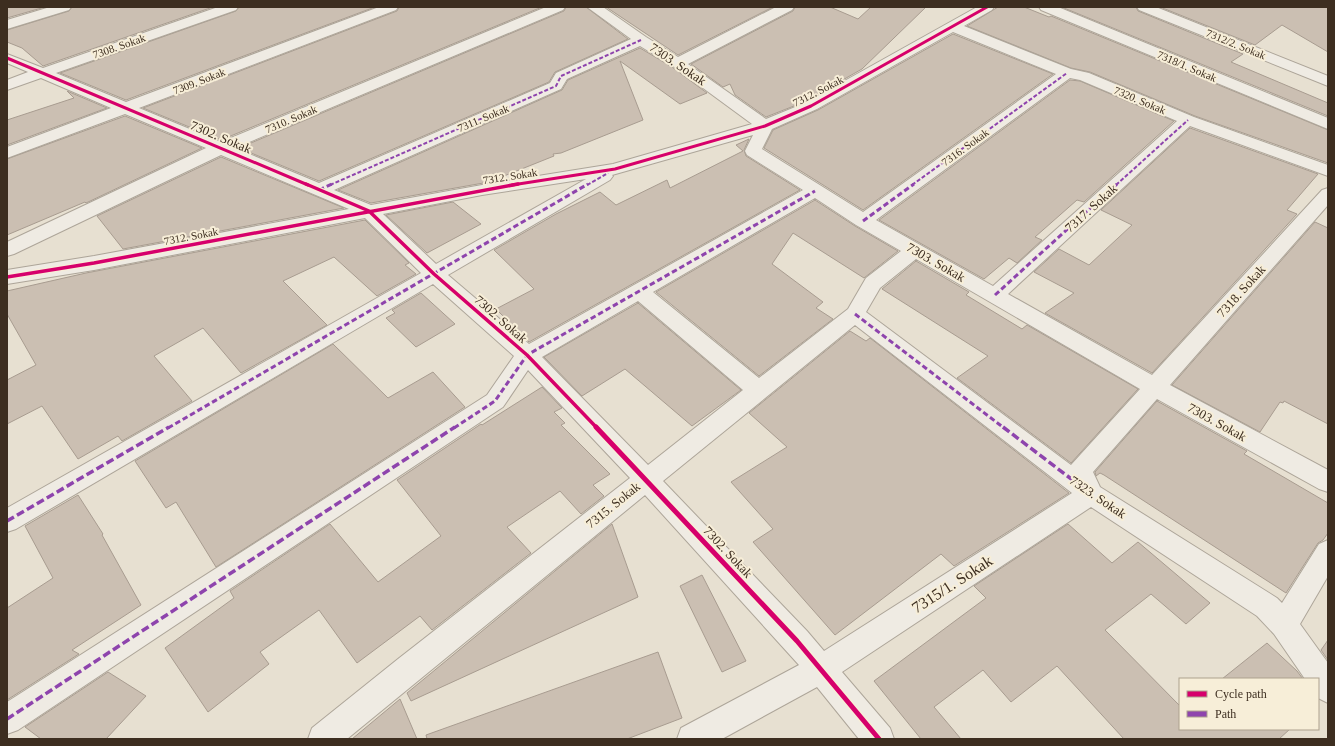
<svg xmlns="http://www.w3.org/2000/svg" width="1335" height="746" viewBox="0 0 1335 746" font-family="'Times New Roman',serif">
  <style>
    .building { fill: #cbbfb2; stroke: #a89c90 }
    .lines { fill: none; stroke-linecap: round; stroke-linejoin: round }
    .minor-casing { stroke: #ada599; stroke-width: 2 }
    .minor { fill: #efebe3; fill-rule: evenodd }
    .quiet-far2 { stroke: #8e44ad; stroke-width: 2; stroke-dasharray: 4 2; stroke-linecap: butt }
    .quiet-far1 { stroke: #8e44ad; stroke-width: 3; stroke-dasharray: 5.5 3; stroke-linecap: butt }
    .quiet { stroke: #8e44ad; stroke-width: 3.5; stroke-dasharray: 8 3.5; stroke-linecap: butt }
    .cycleway-far2-casing { stroke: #f7eed8; stroke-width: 5 }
    .cycleway-far1-casing { stroke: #f7eed8; stroke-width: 6 }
    .cycleway-casing { stroke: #f7eed8; stroke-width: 8 }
    .cycleway-far2 { stroke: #d6006c; stroke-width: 3 }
    .cycleway-far1 { stroke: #d6006c; stroke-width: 3.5 }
    .cycleway { stroke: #d6006c; stroke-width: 5 }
    .labels { text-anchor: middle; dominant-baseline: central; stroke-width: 4; stroke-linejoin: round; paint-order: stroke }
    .far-street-label { font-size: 11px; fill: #3d2e20; stroke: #f7eed8 }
    .street-label { font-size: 13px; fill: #3d2e20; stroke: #f7eed8 }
    .near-street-label { font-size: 16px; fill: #3d2e20; stroke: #f7eed8 }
  </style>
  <rect width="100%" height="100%" fill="#e7e0d1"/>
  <path class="building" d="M7,7H45L7,18Z
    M72,7H213L43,66L22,48L7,42V30L69,11Z
    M239,7H375L126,100L60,73L236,11Z
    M399,7H542L221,140L143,108L397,11Z
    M566,7H586L628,39L555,72L549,82L319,181L239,148L564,11Z
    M606,7H773L678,55Z
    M795,7H830L858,19L871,7H926L862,69L804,102L766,117L735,95L730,84L723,87L691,64L793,11Z
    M998,7H1024L1049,17L1051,16L1328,130V163L1195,116L1090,72L1071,68L967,26Z
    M1066,7H1136L1138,11L1243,54L1231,62L1328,103V116L1064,8Z
    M1160,7H1328V52L1282,25L1255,45Z
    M953,34L1053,74L863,210L764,148L773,130L818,110Z
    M640,48L672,67L707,93L680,104L620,61L643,120L561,153L553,154L554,156L489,182L371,203L338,190L562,90L568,80Z
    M1070,80L1080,81L1174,121L1084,202L1077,200L1035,237L1042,240L1017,263L1009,258L984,279L879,220Z
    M67,91L107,108L7,145V120L74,98Z
    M125,116L202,148L86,203L85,202L7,235V159Z
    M1190,128L1318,174L1287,210L1297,214L1152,373L1045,313L1074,293L1034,272L1059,249L1089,265L1132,225L1101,210Z
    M749,139L744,150L746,156L800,190L529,342L496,309L534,289L494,250L556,214L600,192L616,205L667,180L670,188L743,151L736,145Z
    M221,157L344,208L123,249L97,216Z
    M815,200L855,226L898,251L864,278L793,233L772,264L823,302L816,308L833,319L759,376L656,292Z
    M453,202L481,224L427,253L386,215Z
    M365,220L409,263L405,265L416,274L377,296L334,257L283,281L327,325L241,373L203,328L154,356L192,401L122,441L118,436L78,459L42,406L7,424V380L36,365L7,314V291L86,273Z
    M1315,222L1328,228V424L1284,401L1283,403L1280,402L1260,432L1172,385Z
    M916,261L969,292L966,295L1022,329L1027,325L1138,389L1071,463L957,378L988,356L882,289Z
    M421,293L455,324L416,347L386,318L395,313L392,310Z
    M638,303L741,390L692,426L625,369L582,396L544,357Z
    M850,331L866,341L870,338L1069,493L954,566L941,554L835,635L753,542L773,529L731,482L787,447L749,413Z
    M333,344L388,398L433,372L465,407L216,567L176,502L166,508L135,461Z
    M542,387L562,408L554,412L565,423L561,425L610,474L593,485L604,496L581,514L560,491L507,527L531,553L432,630L420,616L357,663L319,610L260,652L269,664L208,712L165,648L234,598L230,591L330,524L378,582L441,536L397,480L481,424L482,425Z
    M1157,401L1247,451L1244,454L1328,503V533L1323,540L1318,543L1286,593L1104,475L1100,473L1096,476L1095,472Z
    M78,495L103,534L102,535L141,605L72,650L79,654L7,700V608L53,578L25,526Z
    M612,524L638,597L411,701L407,693Z
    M1068,524L1112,563L1138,542L1210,603L1186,624L1151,594L1105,630L1180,706V729H1290L1279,739H1124L1057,666L1011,702L983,670L934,707L961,739H921L874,681L986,598L974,586Z
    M702,575L746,661L722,672L680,586Z
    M1328,640V660L1321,650Z
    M1267,643L1297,671L1303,679H1222Z
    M658,652L682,718L627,739H427L426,735Z
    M108,672L146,696L106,739H41L25,727Z
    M400,699L417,739H352Z"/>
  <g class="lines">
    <g class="minor-casing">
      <path id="minor" d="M50,7H71L69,10L7,29V20Z
        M218,7H238L236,10L56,73L126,102L379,7H398L396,10L139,108L221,142L546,7H565L563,10L235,148L319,183L550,83L556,73L631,39L587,7H603L646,37L678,57L776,7H794L792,10L688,64L766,119L805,103L977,7H994L992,10L964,26L1071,69L1089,73L1194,117L1328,165V176L1190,126L1008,294L1152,375L1322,190L1328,188V205L1170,385L1328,470V492L1319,489L1157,399L1093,472L1100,487L1277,598L1282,603L1319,544L1328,540V576L1300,624L1328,663V703L1318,698V679H1305L1274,634L1257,616L1091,507L842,672L890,728L894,739H859L817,687L722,739H677L681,728L799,665L645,495L347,739H308L312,728L398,659L630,478L528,370L503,407L18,730L7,734V702L487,395L514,356L433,284L16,529L7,532V508L421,273L365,218L94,270L7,284V270L94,256L349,209L221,155L14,254L7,256V242L206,148L125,114L7,158V147L111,108L41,78L7,90V80L28,72L7,63V54L43,68ZM953,32L1056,74L863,212L762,149L772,129L817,109ZM640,46L673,66L752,124L613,164L482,185L371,205L334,190L561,89L567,79ZM1070,78L1080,80L1177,121L993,286L876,220ZM753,135L745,151L747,155L803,190L529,344L448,275L610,180L613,176L612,175ZM586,179L436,264L383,214L482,195ZM815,198L856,225L901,251L866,278L848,309L759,378L653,292ZM916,259L1140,389L1071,465L866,312L880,288ZM638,301L743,390L648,465L542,357ZM855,325L1072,493L824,651L807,631L663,481Z
        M1039,7H1058L1328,118V129L1041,10Z
        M1137,7H1156L1328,76V86L1139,10Z"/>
    </g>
    <use href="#minor" class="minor"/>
    <path class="quiet-far2" d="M330,185L556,86L561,76L641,40
      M587,185L608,173
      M912,185L1067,73
      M1116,185L1188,120"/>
    <path class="quiet-far1" d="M319,190L332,184
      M863,221L914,184
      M995,295L1117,184
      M855,314L1004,428
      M168,428L588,184
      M454,428L495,401L527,355L815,191"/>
    <path class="quiet" d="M1003,427L1091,494
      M7,521L169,427
      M7,719L455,427"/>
    <g class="cycleway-far2-casing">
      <path id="cycleway-far2" d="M7,58L308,185
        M512,185L615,169L765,126L811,106L987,7"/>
    </g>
    <g class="cycleway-far1-casing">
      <path id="cycleway-far1" d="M306,184L369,211L434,274L527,355L597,428
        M7,277L94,263L518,184"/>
    </g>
    <g class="cycleway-casing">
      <path id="cycleway" d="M596,427L797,641L879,739"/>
    </g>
    <use href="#cycleway-far2" class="cycleway-far2"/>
    <use href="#cycleway-far1" class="cycleway-far1"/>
    <use href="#cycleway" class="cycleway"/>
  </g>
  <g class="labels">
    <g class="far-street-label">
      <text transform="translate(1236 44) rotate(22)">7312/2. Sokak</text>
      <text transform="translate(119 46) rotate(-19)">7308. Sokak</text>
      <text transform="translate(1187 66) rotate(23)">7318/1. Sokak</text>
      <text transform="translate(199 81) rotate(-21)">7309. Sokak</text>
      <text transform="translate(818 91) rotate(-27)">7312. Sokak</text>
      <text transform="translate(1140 100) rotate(23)">7320. Sokak</text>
      <text transform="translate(483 118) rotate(-23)">7311. Sokak</text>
      <text transform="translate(291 119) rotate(-23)">7310. Sokak</text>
      <text transform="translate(965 147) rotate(-36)">7316. Sokak</text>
      <text transform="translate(510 176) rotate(-9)">7312. Sokak</text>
      <text transform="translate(191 236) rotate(-11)">7312. Sokak</text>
    </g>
    <g class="street-label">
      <text transform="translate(678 64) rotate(34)">7303. Sokak</text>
      <text transform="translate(221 137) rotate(23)">7302. Sokak</text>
      <text transform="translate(1091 208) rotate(-42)">7317. Sokak</text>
      <text transform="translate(936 262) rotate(30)">7303. Sokak</text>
      <text transform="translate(1241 291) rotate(-48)">7318. Sokak</text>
      <text transform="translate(501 319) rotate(41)">7302. Sokak</text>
      <text transform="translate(1217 422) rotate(29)">7303. Sokak</text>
      <text transform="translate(1098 497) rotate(34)">7323. Sokak</text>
      <text transform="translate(613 505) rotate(-39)">7315. Sokak</text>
      <text transform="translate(728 552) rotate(47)">7302. Sokak</text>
    </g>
    <g class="near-street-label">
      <text transform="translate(952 584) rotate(-33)">7315/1. Sokak</text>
    </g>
  </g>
  <rect width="1335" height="746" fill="none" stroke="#3d2e20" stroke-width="16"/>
  <rect x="1179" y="678" width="140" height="52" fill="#f7eed8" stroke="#ada18e"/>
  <rect x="1187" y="691" width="20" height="6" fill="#d6006c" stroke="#ada18e"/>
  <text x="1215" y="698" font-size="12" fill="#3d2e20">Cycle path</text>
  <rect x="1187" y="711" width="20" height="6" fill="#8e44ad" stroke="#ada18e"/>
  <text x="1215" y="718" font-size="12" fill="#3d2e20">Path</text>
</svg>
